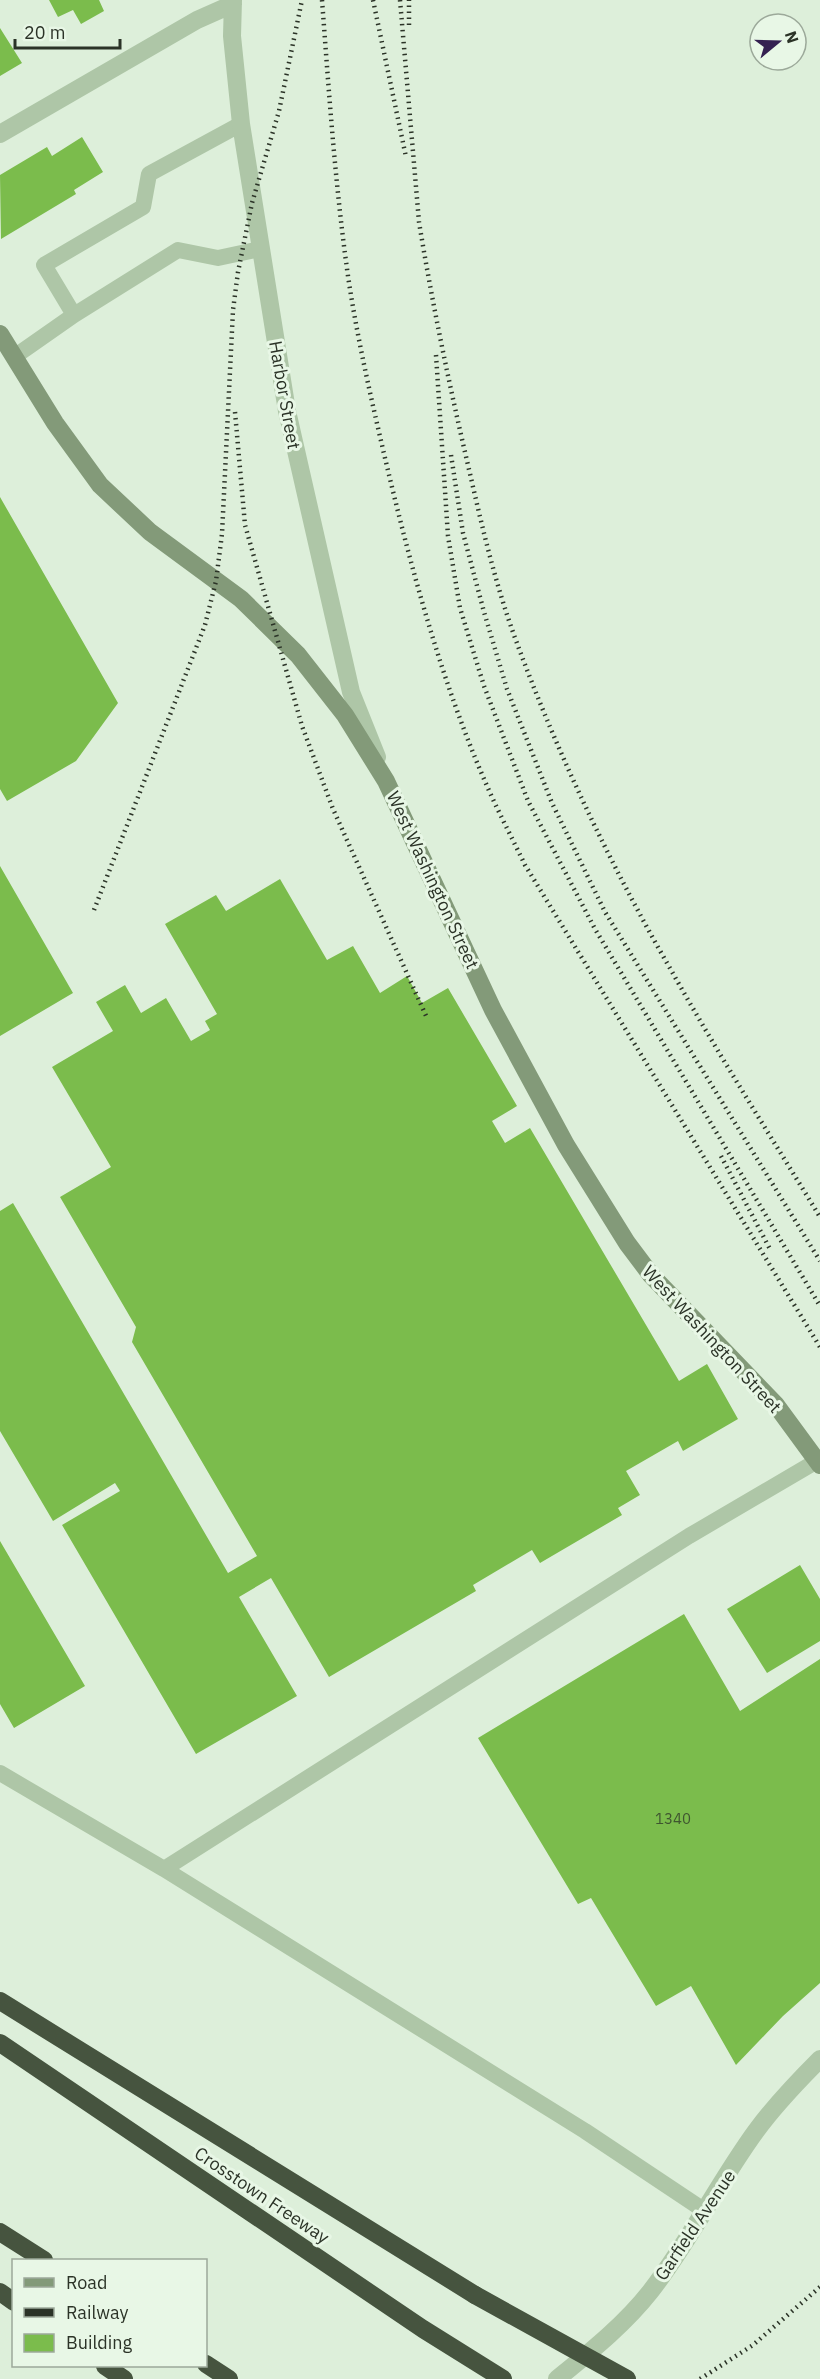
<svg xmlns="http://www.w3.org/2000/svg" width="820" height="2379" viewBox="0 0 820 2379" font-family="'IBM Plex Sans',sans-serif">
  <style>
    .building { fill: #7bbc4c }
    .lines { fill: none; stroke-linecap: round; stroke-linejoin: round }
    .lane { stroke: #aec6a7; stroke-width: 16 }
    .street { stroke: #aec6a7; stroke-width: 18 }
    .secondary { stroke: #839a79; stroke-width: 18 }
    .highway { stroke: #46543f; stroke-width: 18 }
    .rail { stroke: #2b3327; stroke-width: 4.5; stroke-dasharray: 1.5 4.5; stroke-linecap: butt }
    .highway-bridge { stroke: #46543f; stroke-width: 18 }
    .labels { text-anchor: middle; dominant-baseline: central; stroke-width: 6; stroke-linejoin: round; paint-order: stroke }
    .number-label { font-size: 15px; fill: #3f5530 }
    .street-label { font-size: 18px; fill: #2b3327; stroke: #e8f7e6 }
  </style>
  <rect width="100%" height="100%" fill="#ddefda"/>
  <path class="building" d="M49,0H99L104,11L81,24L73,10L58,17Z
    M0,28L22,63L0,76Z
    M82,137L103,172L74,190L76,194L1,239L0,175L47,147L52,156Z
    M0,497L118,703L76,761L7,801L0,789Z
    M0,866L73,993L0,1036Z
    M280,879L327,960L353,946L380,993L407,976L422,1003L448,988L517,1106L492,1121L505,1143L530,1128L679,1381L707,1364L738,1419L683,1451L678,1441L626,1471L640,1495L618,1508L622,1515L540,1563L532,1550L473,1585L476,1591L329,1677L271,1578L239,1597L297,1696L196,1754L62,1525L120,1491L115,1483L53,1521L0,1431V1211L13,1203L228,1573L257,1556L132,1342L136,1327L60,1197L111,1167L52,1067L113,1031L96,1002L125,985L141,1013L166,998L191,1041L210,1030L205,1021L217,1014L165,924L216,895L226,911Z
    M0,1541L85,1686L14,1728L0,1704Z
    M800,1565L820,1599V1641L767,1673L727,1609Z
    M684,1614L740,1711L820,1659V1983L783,2016L736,2065L691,1986L656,2006L591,1898L578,1904L478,1738Z"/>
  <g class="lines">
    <path class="lane" d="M74,315L44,265L143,207L149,174L241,124
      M14,357L74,315L178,250L218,258L260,249
      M0,1773L164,1869
      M705,2211L585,2131L164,1869L689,1536L817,1461"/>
    <path class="street" d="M233,0L232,36L241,124L287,411L351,692L377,757
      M0,134L197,20L233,4
      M557,2379C590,2352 624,2325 650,2292C690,2241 718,2183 756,2131C775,2105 797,2082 820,2059"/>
    <path class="secondary" d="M0,334L55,423L100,485L150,532L241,599L298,655L345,715L386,781L493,1010L566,1145L627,1243L651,1275L776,1405L820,1465"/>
    <path class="highway" d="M0,2001L475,2295
      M0,2043L423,2329L503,2379
      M0,2232L44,2260
      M0,2292L14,2302
      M206,2364L229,2379
      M105,2366L124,2379"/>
    <path class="rail" d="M322,0C329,92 335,184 348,276C357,337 371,398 385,458C412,572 443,688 491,795C502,819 514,842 525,865L820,1347
      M373,0L406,157
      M400,0L419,222C433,308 451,393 471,478C483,531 496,585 514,635C556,751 610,864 671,970C718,1054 770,1135 820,1217
      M409,25V0
      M436,355L448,536L460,608L484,686L528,801L595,929L820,1306
      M235,412L245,525L302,726L333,809L427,1018
      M451,455L463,533L484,612L507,689L552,803L605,912L820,1261
      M94,910L205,625L216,581L222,534L233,310L238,272L252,203L279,111L302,0
      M721,1156L771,1251
      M700,2379L753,2345L820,2287"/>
    <path class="highway-bridge" d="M475,2295L627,2379"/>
  </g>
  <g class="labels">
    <g class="number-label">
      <text x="673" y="1818">1340</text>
    </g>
    <g class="street-label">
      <text transform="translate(285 395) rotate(80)">Harbor Street</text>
      <text transform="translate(433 880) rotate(65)">West Washington Street</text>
      <text transform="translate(712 1339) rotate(47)">West Washington Street</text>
      <text transform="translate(262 2195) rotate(34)">Crosstown Freeway</text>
      <text transform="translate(695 2225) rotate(-56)">Garfield Avenue</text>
    </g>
  </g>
  <rect x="12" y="2259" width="195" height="108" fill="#e8f7e6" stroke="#9ca99a" stroke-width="1.5"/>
  <rect x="24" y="2278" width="30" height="9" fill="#839a79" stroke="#9ca99a" stroke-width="1.5"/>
  <text x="66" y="2289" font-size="18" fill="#2b3327">Road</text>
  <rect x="24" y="2308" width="30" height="9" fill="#2b3327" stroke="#9ca99a" stroke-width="1.5"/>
  <text x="66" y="2319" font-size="18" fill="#2b3327">Railway</text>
  <rect x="24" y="2334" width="30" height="18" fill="#7bbc4c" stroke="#9ca99a" stroke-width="1.5"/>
  <text x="66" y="2349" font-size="18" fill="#2b3327">Building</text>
  <g transform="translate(778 42) rotate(71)"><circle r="28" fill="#e8f7e6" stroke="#9ca99a" stroke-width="1.5"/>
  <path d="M0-4.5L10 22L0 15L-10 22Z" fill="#342051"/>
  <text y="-9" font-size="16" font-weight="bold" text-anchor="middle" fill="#2b3327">N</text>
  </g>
  <path d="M15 39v9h105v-9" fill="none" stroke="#2b3327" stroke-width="3"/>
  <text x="24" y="39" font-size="18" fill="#2b3327" stroke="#e8f7e6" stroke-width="4.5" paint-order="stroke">20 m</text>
</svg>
